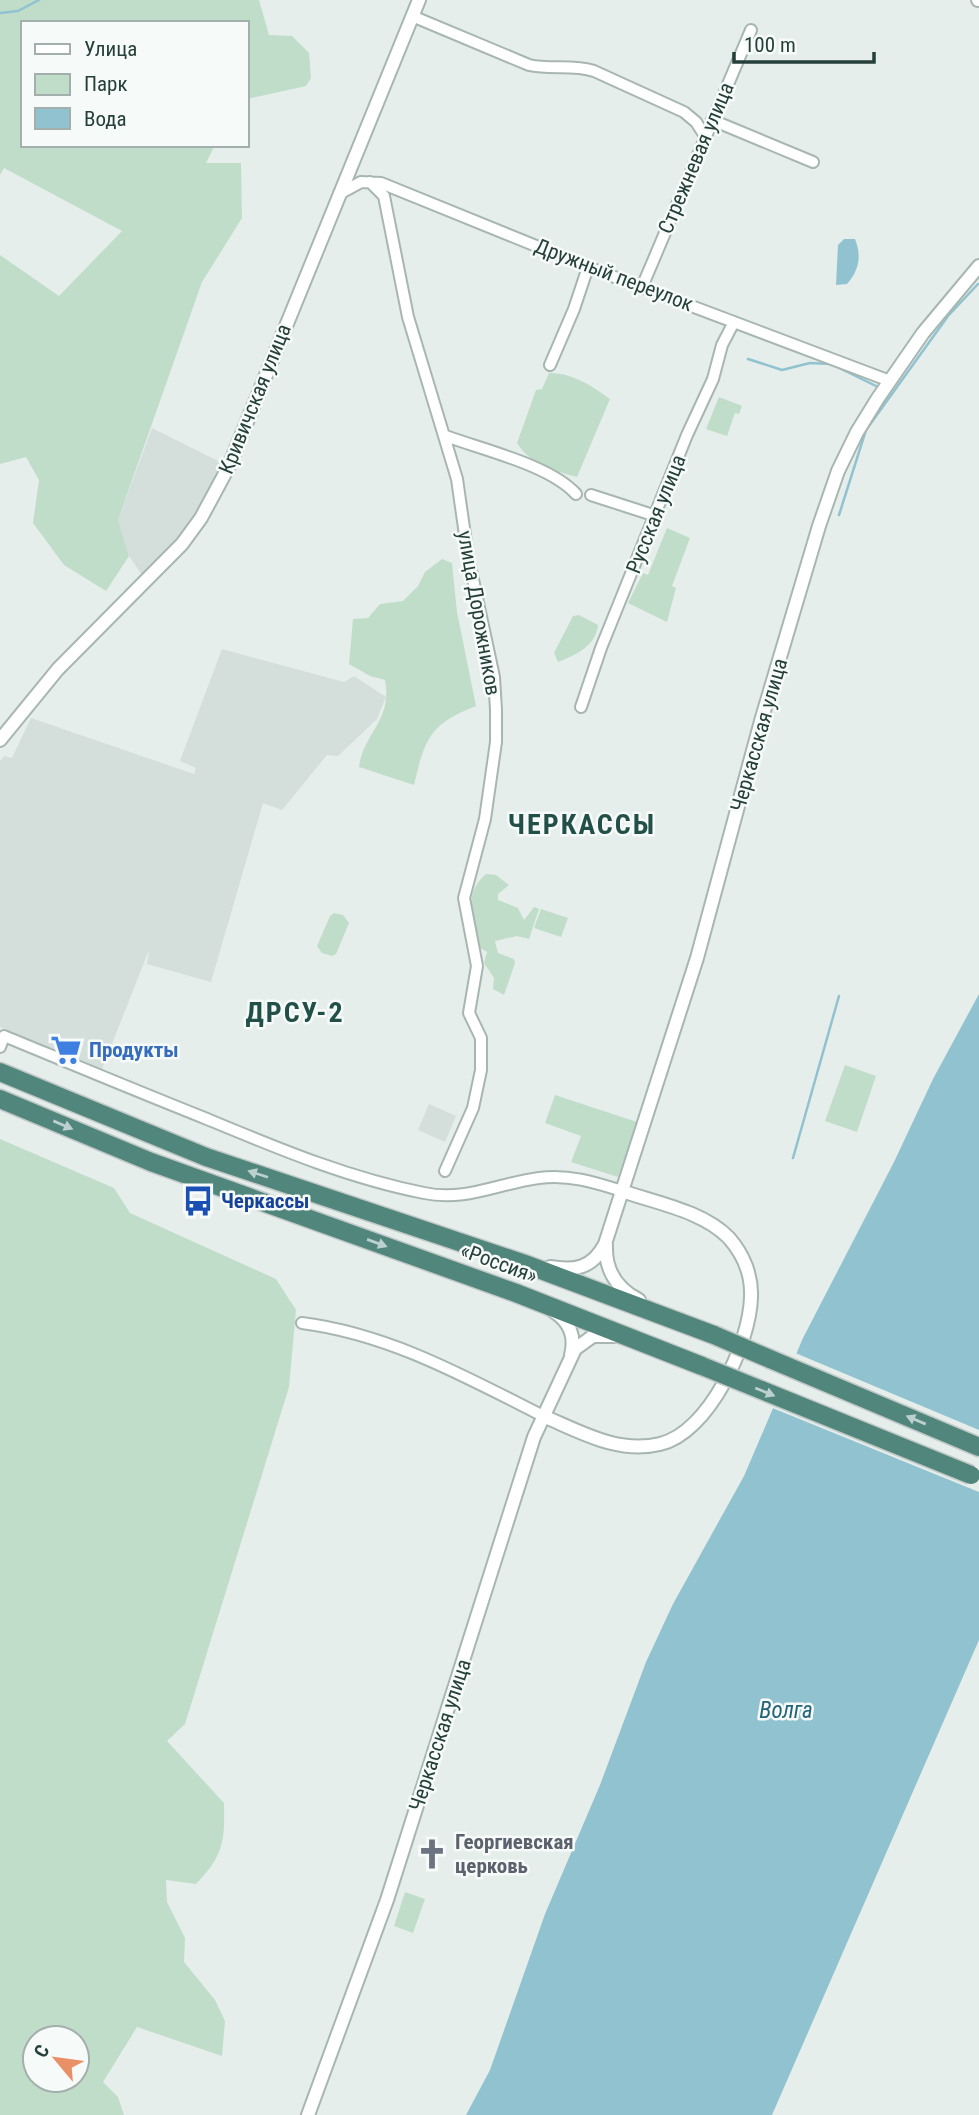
<svg xmlns="http://www.w3.org/2000/svg" width="979" height="2115" viewBox="0 0 979 2115" font-family="'Roboto Condensed',sans-serif">
  <style>
    .built { fill: #d4deda }
    .green { fill: #c0ddca; fill-rule: evenodd }
    .water { fill: #91c2cf }
    .pier { fill: #e6eeeb }
    .lines { fill: none; stroke-linecap: round; stroke-linejoin: round }
    .stream { stroke: #91c2cf; stroke-width: 2.5 }
    .minor-casing { stroke: #a8b6b2; stroke-width: 14 }
    .tertiary-casing { stroke: #a8b6b2; stroke-width: 16 }
    .trunk-casing { stroke: #c2c9c8; stroke-width: 21 }
    .minor { stroke: #fff; stroke-width: 10 }
    .tertiary { stroke: #fff; stroke-width: 12 }
    .trunk { stroke: #50867c; stroke-width: 18 }
    .trunk-bridge-casing { stroke: #c2c9c8; stroke-width: 21; stroke-linecap: butt }
    .trunk-bridge { stroke: #50867c; stroke-width: 18 }
    .oneway { fill: #bcd1cd }
    .labels { text-anchor: middle; dominant-baseline: central; stroke-width: 5; stroke-linejoin: round; paint-order: stroke }
    .street-label { font-size: 21px; fill: #253f3a; stroke: #f6faf8 }
    .shop-label { font-size: 21px; font-weight: bold; fill: #366cbe; stroke: #f6faf8; text-anchor: start }
    .transit-label { font-size: 21px; font-weight: bold; fill: #164399; stroke: #f6faf8; text-anchor: start }
    .worship-label { font-size: 21px; font-weight: bold; fill: #5b616d; stroke: #f6faf8; text-anchor: start }
    .water-label { font-size: 23px; font-style: italic; fill: #226478; stroke: #f6faf8 }
    .district-label { font-size: 28px; font-weight: bold; letter-spacing: 2px; fill: #225048; stroke: #f6faf8 }
  </style>
  <rect width="100%" height="100%" fill="#e6eeeb"/>
  <path class="built" d="M152,428L224,464L189,522L169,548L142,575L129,556L118,520Z
    M222,649L344,682L354,676L386,697L377,719L338,756L327,755L282,810L263,803L211,982L147,964L149,950L102,1069L0,1027V761L4,756L12,758L31,718L194,774L196,768L180,761Z
    M429,1104L456,1116L445,1142L418,1130Z"/>
  <path class="green" d="M0,0H259L269,35L292,36L309,53L311,78L306,86L247,99V23H23V145H215L206,163H241L242,218L202,282L118,520L129,556L106,591L64,565L33,523L39,480L26,457L0,464V255L59,296L122,231L4,168L0,175Z
    M549,373C573,373 592,386 610,399L577,477C552,470 531,465 517,443L536,390L542,389Z
    M719,397L742,406L739,414L735,413L727,436L706,429Z
    M667,528L690,538L672,586L676,588L667,622L628,603L643,573L648,575Z
    M442,559L452,563L457,612L476,706C430,724 425,738 414,785L359,767C363,734 393,720 385,680L370,676L349,664L353,619L368,618L380,604L403,601L418,586L425,572Z
    M579,615L598,625C596,646 576,655 558,662L554,653L573,616Z
    M486,874L496,875L509,885L498,894V900L518,908L524,920L534,907L539,909L529,939L517,936L495,941L498,953L514,959L515,963L504,995L493,989L494,978L484,963L487,952L477,946C472,919 463,893 486,874Z
    M541,909L568,918L561,937L534,928Z
    M334,913L343,915L349,923L336,954L332,956L322,953L317,946L330,916Z
    M845,1065L876,1076L857,1132L825,1121Z
    M555,1095L637,1122L618,1177L571,1162L581,1136L545,1123Z
    M0,1139L114,1188L130,1213L276,1279L296,1310L289,1387L185,1724L167,1741L224,1803C225,1842 223,1856 196,1884L166,1880L167,1902L185,1938L184,1962L215,2000L225,2021L222,2056L137,2027L103,2082L118,2097L124,2115H0ZM35,2038H77V2080H35Z
    M405,1892L425,1899L413,1933L394,1926Z"/>
  <path class="water" d="M844,239H855C862,256 859,270 847,284L836,285L838,245Z
    M979,994V1640L772,2115H466L490,2070L545,1914L600,1785L646,1662L673,1604L744,1476L803,1338L894,1162L933,1079Z"/>
  <path class="pier" d="M793,1352L979,1430V1492L770,1407Z"/>
  <g class="lines">
    <path class="stream" d="M0,13L18,11L39,0
      M748,359L782,370L810,363L831,364L876,386
      M839,515L866,430L948,316L978,284
      M793,1158L839,996"/>
    <g class="minor-casing">
      <path id="minor" d="M412,16L529,65C550,70 573,64 594,71L684,112L696,122L705,136
        M712,120L813,162
        M370,182L384,196L408,317L457,479L468,556L494,677L496,710V742L485,819L464,898L477,966L469,1013L481,1038V1070L473,1108L445,1171
        M339,194L361,182L381,183L588,267L890,381
        M642,287L751,30
        M550,365L574,309L588,267
        M446,436C483,450 550,465 576,494
        M591,495L656,516
        M581,707L601,648L687,435L713,379L722,345L734,322
        M0,1047L4,1036C72,1064 139,1092 207,1119C277,1148 348,1178 424,1193C465,1202 499,1183 539,1178C568,1174 594,1182 622,1191
        M302,1323C389,1334 466,1377 543,1416"/>
    </g>
    <g class="tertiary-casing">
      <path id="tertiary" d="M978,0H979
        M0,740L58,669L182,544L201,518L229,466L419,0
        M606,1245C605,1270 617,1289 639,1300
        M550,1267C574,1271 592,1269 605,1244L697,958L761,721L819,526L838,471L857,432L878,398L923,333L979,266
        M553,1311C569,1321 576,1336 571,1355
        M543,1416C581,1432 618,1454 660,1444C709,1433 750,1343 751,1297C752,1275 743,1254 729,1238C703,1211 656,1203 622,1191
        M308,2115L387,1900L534,1437L575,1349L593,1336H614"/>
    </g>
    <g class="trunk-casing">
      <path id="trunk" d="M0,1072L206,1157L525,1264L714,1335
        M0,1099L151,1162L516,1293L702,1366
        M770,1359L979,1447"/>
    </g>
    <use href="#minor" class="minor"/>
    <use href="#tertiary" class="tertiary"/>
    <use href="#trunk" class="trunk"/>
    <g class="trunk-bridge-casing">
      <path id="trunk-bridge" d="M714,1335L770,1359
        M702,1366L971,1475"/>
    </g>
    <use href="#trunk-bridge" class="trunk-bridge"/>
  </g>
  <defs><path id="oneway-solid" d="M-6-.8H1V-3.2L6.5 0L1 3.2V.8H-6Z" transform="scale(1.75)"/></defs>
  <g class="oneway">
    <use href="#oneway-solid" transform="translate(63 1125) rotate(23)"/>
    <use href="#oneway-solid" transform="translate(258 1174) rotate(-162)"/>
    <use href="#oneway-solid" transform="translate(377 1243) rotate(20)"/>
    <use href="#oneway-solid" transform="translate(765 1392) rotate(22)"/>
    <use href="#oneway-solid" transform="translate(916 1420) rotate(-157)"/>
  </g>
  <defs>
    <g id="supermarket-bare" transform="scale(2.415)"><path d="M-6-5.5h2.5l.6 2H6L4.5 2H-2.5L-4.4-4H-6ZM-1.5 3.2a1.3 1.3 0 1 0 .1 0ZM3 3.2a1.3 1.3 0 1 0 .1 0Z" fill="#3f7fe0" stroke="#f6faf8" stroke-width="2.5" paint-order="stroke"/></g>
    <g id="bus-bare" transform="scale(2.415)"><path d="M-5-6H5V4H4V6H2V4H-2V6H-4V4H-5ZM-3.5-4V0h7V-4ZM-3.5 1.2v1.5H-2V1.2ZM2 1.2v1.5H3.5V1.2Z" fill="#1a4fb4" stroke="#f6faf8" stroke-width="2.5" paint-order="stroke"/></g>
    <g id="church-bare" transform="scale(2.415)"><path d="M-1.2-6h2.4v3.5h3.3v2.4h-3.3V6h-2.4V-.1h-3.3v-2.4h3.3Z" fill="#6b7280" stroke="#f6faf8" stroke-width="2.5" paint-order="stroke"/></g>
  </defs>
  <g fill-rule="evenodd">
    <use href="#supermarket-bare" x="66" y="1050"/>
    <use href="#bus-bare" x="198" y="1201"/>
    <use href="#church-bare" x="432" y="1854"/>
  </g>
  <g class="labels">
    <g class="street-label">
      <text transform="translate(696 158) rotate(-67)">Стрежневая улица</text>
      <text transform="translate(614 275) rotate(21)">Дружный переулок</text>
      <text transform="translate(255 399) rotate(-68)">Кривичская улица</text>
      <text transform="translate(656 514) rotate(-68)">Русская улица</text>
      <text transform="translate(479 613) rotate(80)">улица Дорожников</text>
      <text transform="translate(759 735) rotate(-74)">Черкасская улица</text>
      <text transform="translate(499 1263) rotate(20)">«Россия»</text>
      <text transform="translate(440 1735) rotate(-72)">Черкасская улица</text>
    </g>
    <g class="shop-label">
      <text x="89" y="1050">Продукты</text>
    </g>
    <g class="transit-label">
      <text x="221" y="1201">Черкассы</text>
    </g>
    <g class="worship-label">
      <text x="455" y="1842">Георгиевская<tspan x="455" dy="24">церковь</tspan></text>
    </g>
    <g class="water-label">
      <text x="786" y="1710">Волга</text>
    </g>
    <g class="district-label">
      <text x="582" y="824">ЧЕРКАССЫ</text>
      <text x="295" y="1012">ДРСУ-2</text>
    </g>
  </g>
  <rect x="21" y="21" width="228" height="126" fill="#f6faf8" stroke="#a2afac" stroke-width="2"/>
  <rect x="35" y="44" width="35" height="10" fill="#ffffff" stroke="#a2afac" stroke-width="2"/>
  <text x="84" y="56" font-size="21" fill="#253f3a">Улица</text>
  <rect x="35" y="74" width="35" height="21" fill="#c0ddca" stroke="#a2afac" stroke-width="2"/>
  <text x="84" y="91" font-size="21" fill="#253f3a">Парк</text>
  <rect x="35" y="108" width="35" height="21" fill="#91c2cf" stroke="#a2afac" stroke-width="2"/>
  <text x="84" y="126" font-size="21" fill="#253f3a">Вода</text>
  <g transform="translate(56 2059) rotate(299)"><circle r="33" fill="#f6faf8" stroke="#a2afac" stroke-width="2"/>
  <path d="M0-5L12 26L0 18L-12 26Z" fill="#ea9067"/>
  <text y="-10" font-size="19" font-weight="bold" text-anchor="middle" fill="#253f3a">С</text>
  </g>
  <path d="M734 52v10h140v-10" fill="none" stroke="#253f3a" stroke-width="3.5"/>
  <text x="744" y="52" font-size="21" fill="#253f3a" stroke="#f6faf8" stroke-width="5" paint-order="stroke">100 m</text>
</svg>
